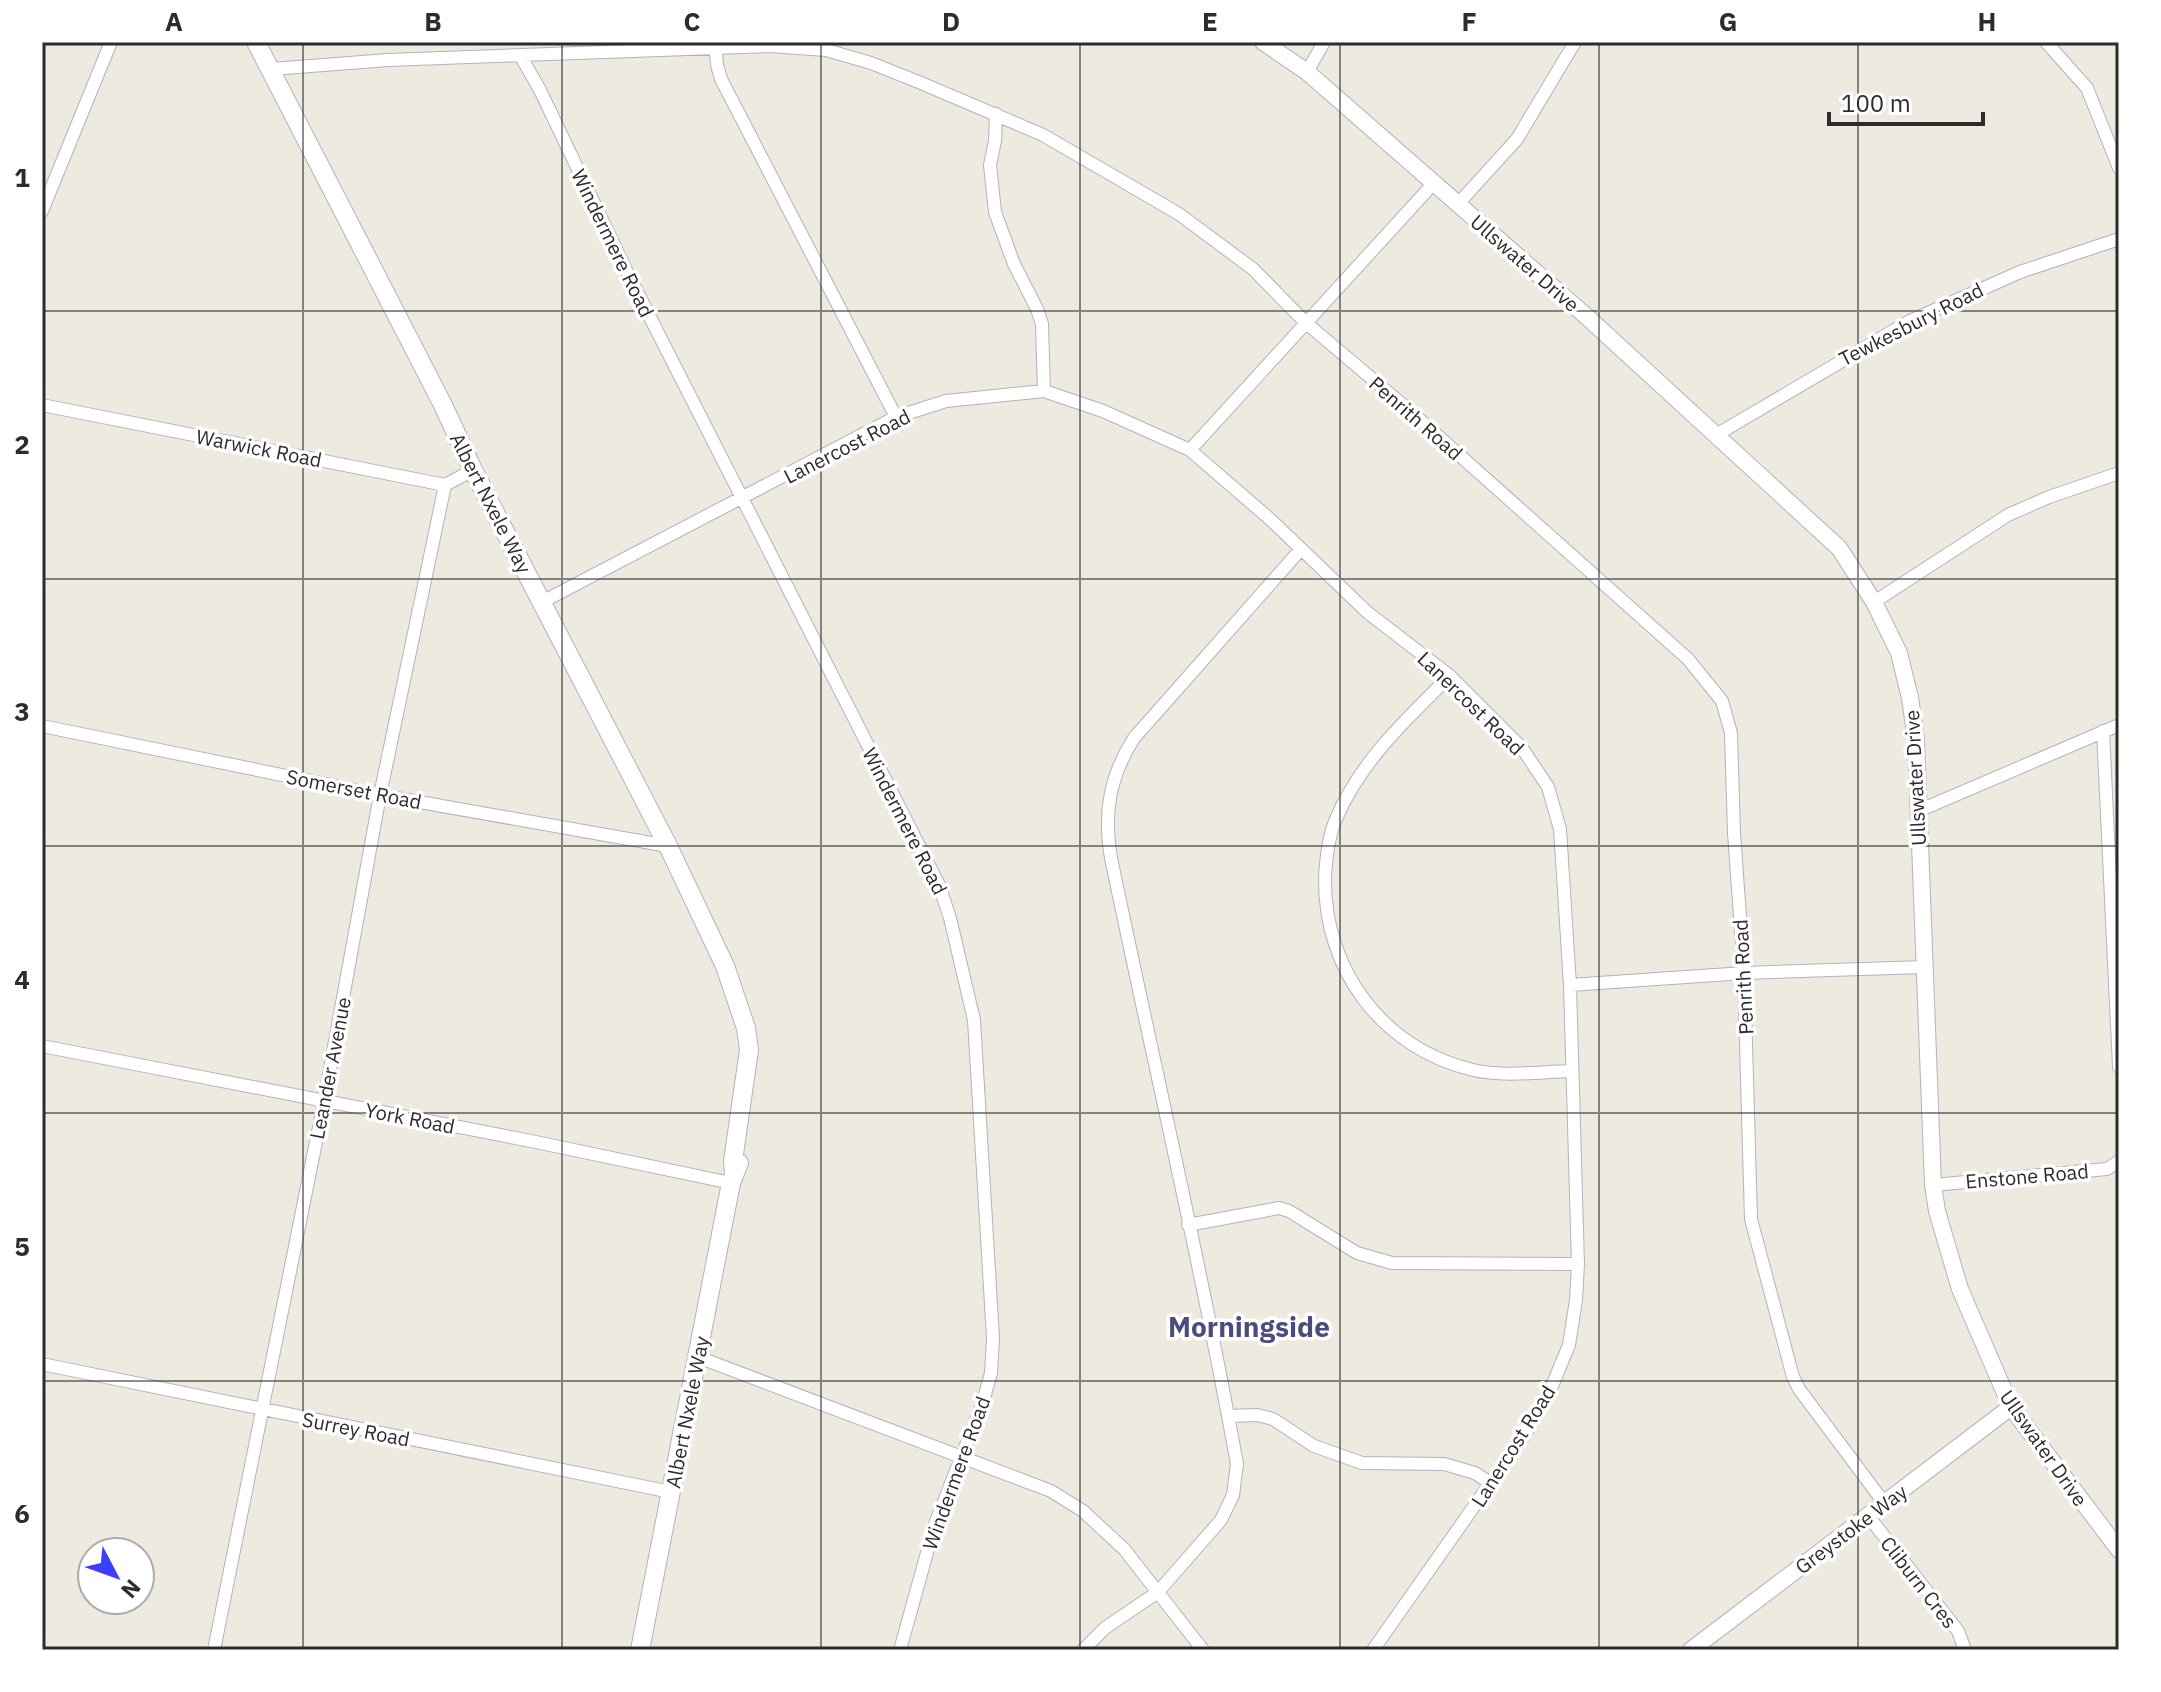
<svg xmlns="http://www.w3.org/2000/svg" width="2161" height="1692" viewBox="0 0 2161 1692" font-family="'IBM Plex Sans',sans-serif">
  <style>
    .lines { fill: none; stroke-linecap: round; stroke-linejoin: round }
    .minor-casing { stroke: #b2b2c0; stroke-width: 14 }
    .tertiary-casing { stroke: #b2b2c0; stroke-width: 18 }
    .secondary-casing { stroke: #b2b2c0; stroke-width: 20 }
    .minor { stroke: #fff; stroke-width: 12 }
    .tertiary { stroke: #fff; stroke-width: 16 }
    .secondary { stroke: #fff; stroke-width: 18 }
    .grid { fill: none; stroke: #2c2c2c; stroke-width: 2; stroke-opacity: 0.55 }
    .labels { text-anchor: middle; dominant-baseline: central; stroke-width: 7; stroke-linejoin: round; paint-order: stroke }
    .street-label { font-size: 20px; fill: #2c2c2c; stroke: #fff }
    .district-label { font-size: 28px; font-weight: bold; fill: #4b4b7f; stroke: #fff }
    .neatline { fill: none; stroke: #2c2c2c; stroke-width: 3 }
    .grid-label { font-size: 26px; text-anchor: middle; font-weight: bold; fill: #2c2c2c }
  </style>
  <rect width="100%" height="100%" fill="#eeeadf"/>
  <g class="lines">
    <g class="minor-casing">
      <path id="minor" d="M2046,42L2087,88L2119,168
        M715,44L717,65L721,79L896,417
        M520,55L540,90L628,274L939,885L950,918L974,1020L993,1338L991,1373L982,1405L935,1524L900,1650
        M272,69L388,60L769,46L826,50L871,63L921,83L1043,135L1179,214L1253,269L1305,322L1410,411L1688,659L1722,701L1731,733L1734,833L1744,973L1751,1219L1793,1377L1799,1389L1885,1504
        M1307,72L1324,42
        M996,114L995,141L990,165L995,212L1014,264L1037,309L1042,324L1044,391
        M1457,205L1517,139L1575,42
        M42,211L111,42
        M42,405L445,485L473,470
        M1716,435L1910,321L2020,272L2119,239
        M1190,450L1433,184
        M542,602L896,417L946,401L1044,391L1103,411L1190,450L1271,520L1367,612L1450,676L1522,748L1548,787L1560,829L1570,985L1578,1264L1576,1300L1569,1345L1552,1386L1527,1431L1373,1650
        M1874,602L2008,515L2049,497L2119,473
        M1450,676C1407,718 1360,762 1336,819C1328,837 1326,858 1325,878C1324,970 1382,1048 1473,1070C1504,1077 1539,1072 1570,1071
        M42,726L380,795L668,846
        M2103,731L2119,1067
        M1918,811L2119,725
        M1570,985L1744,973L1924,967
        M42,1046L531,1141L731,1183
        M1933,1185L2107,1169L2119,1161
        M1188,1225L1279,1208L1289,1211L1357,1253L1392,1263L1578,1264
        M698,1357L1051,1491L1083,1511L1124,1549L1203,1650
        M42,1364L671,1492
        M1228,1416L1257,1415L1273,1419L1314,1446L1362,1463L1444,1464L1475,1473L1492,1484
        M1869,1517L1958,1631L1965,1650
        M214,1650L324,1102L380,795L445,485
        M1083,1650L1105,1628L1158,1592L1221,1520L1233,1495L1237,1464C1200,1261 1153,1060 1111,858C1103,813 1110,776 1134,738L1301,549"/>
    </g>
    <g class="tertiary-casing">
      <path id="tertiary" d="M1263,42L1307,72L1586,316L1839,548L1874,602L1899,653L1910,698L1916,739L1933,1185L1937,1211L1960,1289L2011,1407L2119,1550
        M1691,1650L2011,1407"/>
    </g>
    <g class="secondary-casing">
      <path id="secondary" d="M256,42L443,405L473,470L668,846L725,966L746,1028L749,1050L733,1161L734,1173
        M640,1650L731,1183L739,1163"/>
    </g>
    <use href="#minor" class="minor"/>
    <use href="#tertiary" class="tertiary"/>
    <use href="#secondary" class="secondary"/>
  </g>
  <path class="grid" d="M303,42V1650M562,42V1650M821,42V1650M1080,42V1650M1340,42V1650M1599,42V1650M1858,42V1650M42,311H2119M42,579H2119M42,846H2119M42,1113H2119M42,1381H2119"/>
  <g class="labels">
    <g class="street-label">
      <text transform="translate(613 243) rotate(64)">Windermere Road</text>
      <text transform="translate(1525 263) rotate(41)">Ullswater Drive</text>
      <text transform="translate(1911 324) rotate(-27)">Tewkesbury Road</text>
      <text transform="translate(1416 418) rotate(41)">Penrith Road</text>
      <text transform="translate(847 446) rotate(-27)">Lanercost Road</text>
      <text transform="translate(259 448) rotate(11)">Warwick Road</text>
      <text transform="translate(491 503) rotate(63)">Albert Nxele Way</text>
      <text transform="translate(1471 703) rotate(44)">Lanercost Road</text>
      <text transform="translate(1915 778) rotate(-93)">Ullswater Drive</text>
      <text transform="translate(354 789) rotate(11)">Somerset Road</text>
      <text transform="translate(905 821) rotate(63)">Windermere Road</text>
      <text transform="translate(1743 977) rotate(-93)">Penrith Road</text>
      <text transform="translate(330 1068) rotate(-79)">Leander Avenue</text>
      <text transform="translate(410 1118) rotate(11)">York Road</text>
      <text transform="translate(2027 1176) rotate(-5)">Enstone Road</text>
      <text transform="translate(687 1412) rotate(-79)">Albert Nxele Way</text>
      <text transform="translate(356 1429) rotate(11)">Surrey Road</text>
      <text transform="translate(1513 1446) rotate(-58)">Lanercost Road</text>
      <text transform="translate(2044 1448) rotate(55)">Ullswater Drive</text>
      <text transform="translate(956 1473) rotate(-70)">Windermere Road</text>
      <text transform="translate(1851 1529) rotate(-37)">Greystoke Way</text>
      <text transform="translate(1919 1582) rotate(52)">Cliburn Cres</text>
    </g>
    <g class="district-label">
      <text x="1249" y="1326">Morningside</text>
    </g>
  </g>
  <rect width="2161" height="1692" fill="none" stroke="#ffffff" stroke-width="88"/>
  <g transform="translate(116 1576) rotate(131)"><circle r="38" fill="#ffffff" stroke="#ababab" stroke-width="2"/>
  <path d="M0-6L14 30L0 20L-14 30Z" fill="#3c3efe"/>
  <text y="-12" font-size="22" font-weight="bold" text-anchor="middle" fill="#2c2c2c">N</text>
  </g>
  <path d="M1829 112v12h154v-12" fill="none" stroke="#2c2c2c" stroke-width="4"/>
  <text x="1841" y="112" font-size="24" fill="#2c2c2c" stroke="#ffffff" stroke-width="6" paint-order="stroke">100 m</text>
  <rect x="44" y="44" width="2073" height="1604" class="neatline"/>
  <g class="grid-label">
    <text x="174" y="31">A</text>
    <text x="433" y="31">B</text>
    <text x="692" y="31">C</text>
    <text x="951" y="31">D</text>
    <text x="1210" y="31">E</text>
    <text x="1469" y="31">F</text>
    <text x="1728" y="31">G</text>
    <text x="1987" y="31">H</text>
    <text x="22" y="187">1</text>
    <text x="22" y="454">2</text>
    <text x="22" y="721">3</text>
    <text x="22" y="989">4</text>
    <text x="22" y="1256">5</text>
    <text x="22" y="1523">6</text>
  </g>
</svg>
